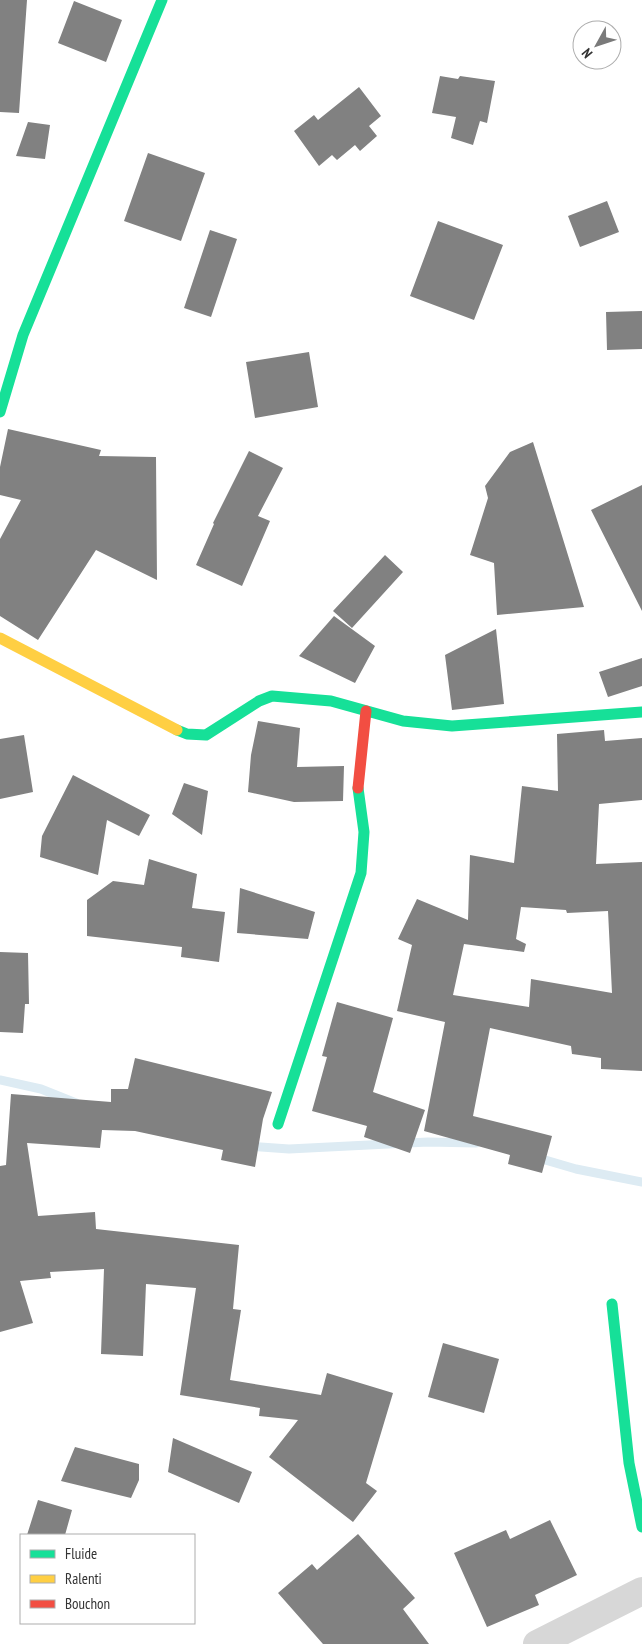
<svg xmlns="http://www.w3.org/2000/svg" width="642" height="1644" font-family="'PT Sans Narrow',sans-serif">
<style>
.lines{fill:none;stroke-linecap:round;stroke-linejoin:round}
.stream{stroke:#ddebf3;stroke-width:9}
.building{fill:#818181;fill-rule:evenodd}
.street{stroke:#d7d7d7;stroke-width:28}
.fast{stroke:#16e098;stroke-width:11}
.slow{stroke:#ffcf43;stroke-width:11}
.jam{stroke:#f24e42;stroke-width:11}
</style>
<rect width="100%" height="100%" fill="#fff"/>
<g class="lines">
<path class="stream" d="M 0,1080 L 41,1089 L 76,1103
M 247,1146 L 289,1149 L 428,1142 L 476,1143
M 535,1157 L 576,1169 L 642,1182"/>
</g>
<path class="building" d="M 0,0 L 27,0 L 19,113 L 0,112 Z
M 74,1 L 122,20 L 106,62 L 58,43 Z
M 440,76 L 458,79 L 460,76 L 495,81 L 487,123 L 480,121 L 473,145 L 451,138 L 456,117 L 432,113 Z
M 359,87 L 381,116 L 369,126 L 377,136 L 360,151 L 355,145 L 337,160 L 332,155 L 319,166 L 294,131 L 314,115 L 318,120 Z
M 28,122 L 50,125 L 45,159 L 16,156 Z
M 148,153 L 205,173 L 181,241 L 124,221 Z
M 607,201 L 619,232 L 580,247 L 568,216 Z
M 438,221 L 503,245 L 474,320 L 410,296 Z
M 210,230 L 237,239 L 211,317 L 184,308 Z
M 642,311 L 642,349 L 607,350 L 606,312 Z
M 309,352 L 318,407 L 255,418 L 246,362 Z
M 8,429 L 101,450 L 99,456 L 156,457 L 157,580 L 96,550 L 38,640 L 0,616 L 0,539 L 21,500 L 0,495 L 0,467 Z
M 533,442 L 584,607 L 497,615 L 494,563 L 470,555 L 488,498 L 485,486 L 510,452 Z
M 249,451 L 283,468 L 258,516 L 270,521 L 242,586 L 196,565 L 214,524 L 213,523 Z
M 642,485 L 642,611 L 591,510 Z
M 385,555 L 403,572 L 352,628 L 333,611 Z
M 334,616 L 375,646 L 355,683 L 299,656 Z
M 496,629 L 504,704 L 452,710 L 445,655 Z
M 642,658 L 642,686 L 608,697 L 599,672 Z
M 258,721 L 300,728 L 297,767 L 344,766 L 343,801 L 294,802 L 248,792 L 251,755 Z
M 604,730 L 605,741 L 642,738 L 642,800 L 599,804 L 596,864 L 642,862 L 642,1071 L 601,1069 L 601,1058 L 572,1054 L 571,1046 L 490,1028 L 473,1116 L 552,1136 L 542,1173 L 508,1164 L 510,1155 L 424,1131 L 445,1022 L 397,1011 L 412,945 L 398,939 L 417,899 L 468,920 L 470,855 L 514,863 L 522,786 L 558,791 L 557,734 ZM 521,907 L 566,910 L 567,913 L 608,911 L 612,993 L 531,979 L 529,1007 L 453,995 L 464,944 L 524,952 L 526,944 L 516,939 Z
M 24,735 L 33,792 L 0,799 L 0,739 Z
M 73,775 L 150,815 L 139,836 L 107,820 L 98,875 L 40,857 L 42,836 Z
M 184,783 L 208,791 L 202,835 L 172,814 Z
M 149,859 L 197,874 L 192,908 L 225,912 L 219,962 L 181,957 L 182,947 L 87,936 L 87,900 L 113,881 L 144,885 Z
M 240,888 L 315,912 L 308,939 L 237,933 Z
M 0,952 L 28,953 L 29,1004 L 25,1004 L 23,1033 L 0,1032 Z
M 337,1002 L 393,1018 L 373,1092 L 425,1110 L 410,1153 L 364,1137 L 367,1126 L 312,1111 L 327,1057 L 322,1056 Z
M 135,1058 L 272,1092 L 263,1119 L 255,1167 L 221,1160 L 223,1150 L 135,1131 L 102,1130 L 100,1148 L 27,1143 L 38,1216 L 95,1212 L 96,1229 L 239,1245 L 233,1309 L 241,1310 L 230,1380 L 321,1395 L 327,1373 L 393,1393 L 366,1483 L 377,1491 L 353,1522 L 269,1457 L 298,1420 L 259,1416 L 260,1408 L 180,1395 L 196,1288 L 146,1284 L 143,1356 L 101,1354 L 104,1269 L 50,1272 L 51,1278 L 20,1281 L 33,1323 L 0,1332 L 0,1166 L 6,1165 L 11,1094 L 111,1102 L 111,1089 L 128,1089 Z
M 443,1343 L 499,1359 L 484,1413 L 428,1397 Z
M 173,1438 L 252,1472 L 239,1503 L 168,1472 Z
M 75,1447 L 139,1464 L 139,1480 L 131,1498 L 61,1481 Z
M 38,1500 L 72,1510 L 65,1535 L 27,1535 Z
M 550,1520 L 577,1575 L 535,1595 L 539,1605 L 487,1627 L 454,1553 L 506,1530 L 510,1539 Z
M 358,1534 L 415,1598 L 403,1609 L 429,1644 L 323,1644 L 278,1593 L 312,1564 L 317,1570 Z"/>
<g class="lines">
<path class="street" d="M 537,1644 L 642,1591"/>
<path class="fast" d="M 0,412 L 23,335 L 162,0
M 177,730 L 187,734 L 206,735 L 259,701 L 272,696 L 331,701 L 403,721 L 452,726 L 642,712
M 278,1124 L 361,873 L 364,832 L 358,788
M 612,1304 L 629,1463 L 642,1527"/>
<path class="slow" d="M 0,638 L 177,730"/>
<path class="jam" d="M 358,788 L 366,711"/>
</g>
<rect x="20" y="1534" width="175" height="90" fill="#ffffff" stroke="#adadad"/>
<rect x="30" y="1550" width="25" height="8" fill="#16e098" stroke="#adadad"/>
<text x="65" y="1559" font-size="15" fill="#333333">Fluide</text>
<rect x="30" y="1575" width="25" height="8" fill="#ffcf43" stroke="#adadad"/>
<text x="65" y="1584" font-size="15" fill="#333333">Ralenti</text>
<rect x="30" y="1600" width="25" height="8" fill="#f24e42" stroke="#adadad"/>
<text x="65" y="1609" font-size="15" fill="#333333">Bouchon</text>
<g transform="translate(597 45) rotate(230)"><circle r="24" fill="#ffffff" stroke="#adadad"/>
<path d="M0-4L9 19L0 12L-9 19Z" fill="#7a7a7a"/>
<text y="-8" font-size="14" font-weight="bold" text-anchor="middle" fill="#333333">N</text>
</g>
</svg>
